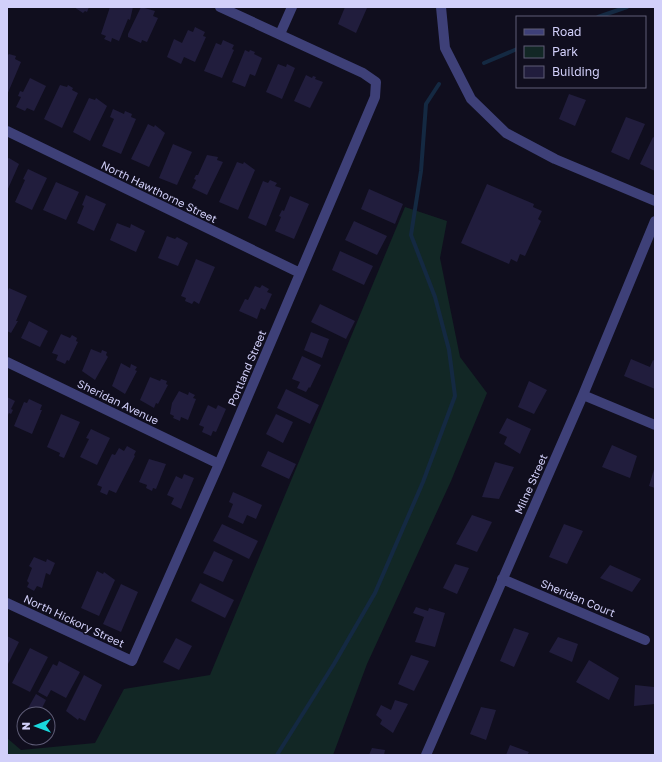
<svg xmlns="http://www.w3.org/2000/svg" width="662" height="762" font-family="'Golos Text',sans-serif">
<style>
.green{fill:#122725}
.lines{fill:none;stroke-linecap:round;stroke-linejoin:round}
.stream{stroke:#142942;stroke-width:4}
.building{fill:#211d3d}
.minor{stroke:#3e4078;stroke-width:10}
.labels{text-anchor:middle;stroke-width:3;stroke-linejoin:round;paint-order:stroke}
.street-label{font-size:11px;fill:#d2d0fa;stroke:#100e1e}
</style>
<rect width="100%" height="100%" fill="#100e1e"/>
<path class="green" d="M 405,207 L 447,221 L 440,258 L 460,357 L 487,393 L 451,481 L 367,664 L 333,755 L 7,755 L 7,738 L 21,750 L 95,743 L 124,689 L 210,675 Z"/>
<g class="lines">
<path class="stream" d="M 598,17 L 627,7
M 484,63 L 517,49
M 277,755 L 334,664 L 375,593 L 423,482 L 455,396 L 449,350 L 435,297 L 411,235 L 421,171 L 426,104 L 439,84"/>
</g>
<path class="building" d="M 74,7 L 89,7 L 87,12 L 85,11 L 83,13 Z
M 110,7 L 133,7 L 130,20 L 128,19 L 119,41 L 112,38 L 111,42 L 104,39 L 106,36 L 101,34 Z
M 141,7 L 155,11 L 153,16 L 158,18 L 147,42 L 142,40 L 141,43 L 128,37 L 128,34 Z
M 345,7 L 367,8 L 356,33 L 338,24 Z
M 195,27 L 205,32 L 203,36 L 206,37 L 195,62 L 184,57 L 181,64 L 167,57 L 174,39 L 182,43 L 188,30 L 193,32 Z
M 223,40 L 234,45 L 232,49 L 234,50 L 222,78 L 204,71 L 216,43 L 221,45 Z
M 245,50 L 249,52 L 250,50 L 255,52 L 254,54 L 262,58 L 255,76 L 250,74 L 245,87 L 232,82 Z
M 9,54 L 16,56 L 15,59 L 21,62 L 7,95 L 7,56 Z
M 278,64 L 286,67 L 287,64 L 295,68 L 282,99 L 266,92 Z
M 306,75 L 312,78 L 313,76 L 316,77 L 315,79 L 323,82 L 310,108 L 294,101 Z
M 30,78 L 46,86 L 34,111 L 27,108 L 25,111 L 16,107 L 21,97 L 18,96 L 20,91 L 23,92 Z
M 60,85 L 67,87 L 68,85 L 73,88 L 72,90 L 78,93 L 62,128 L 44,119 Z
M 569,94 L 586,100 L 575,126 L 559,119 Z
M 89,98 L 95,100 L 96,98 L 107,106 L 90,141 L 73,132 Z
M 113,109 L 124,114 L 125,111 L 132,114 L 131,117 L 136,119 L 121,154 L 102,146 L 114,119 L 110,117 Z
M 626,117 L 645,124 L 629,160 L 611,152 Z
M 148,124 L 154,127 L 155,125 L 165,133 L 149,167 L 131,159 Z
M 653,137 L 655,138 L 655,171 L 640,164 Z
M 173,144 L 192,152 L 177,185 L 159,178 Z
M 207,155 L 218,157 L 217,160 L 223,162 L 207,195 L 192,188 L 196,180 L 194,179 L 196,175 L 198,175 Z
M 9,158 L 19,164 L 7,191 L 7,159 Z
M 237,162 L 243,164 L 244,162 L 255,170 L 238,210 L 219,202 Z
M 28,169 L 47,178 L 32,210 L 15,202 L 25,180 L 23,179 Z
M 270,180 L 277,183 L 275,186 L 281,188 L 266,226 L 248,218 L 263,181 L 268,183 Z
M 56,182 L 79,192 L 66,220 L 43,210 Z
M 487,184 L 534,204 L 533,207 L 542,211 L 538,219 L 541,221 L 525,256 L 520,254 L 517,262 L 511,259 L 509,264 L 461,243 Z
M 369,189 L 403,204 L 395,224 L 361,209 Z
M 86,195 L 106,204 L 94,231 L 77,223 L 84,206 L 82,205 Z
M 290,196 L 309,204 L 294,239 L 275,231 L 281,217 L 279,216 L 282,210 L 284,211 Z
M 354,221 L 387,236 L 377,255 L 345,240 Z
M 117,223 L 130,228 L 131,224 L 145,231 L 136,252 L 110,240 Z
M 167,236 L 175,239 L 177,237 L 188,243 L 178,266 L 158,258 Z
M 340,251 L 373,266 L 364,285 L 332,270 Z
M 196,259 L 215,267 L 199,304 L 194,301 L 192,304 L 185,301 L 186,298 L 181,296 Z
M 262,285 L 269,289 L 267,292 L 272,294 L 265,310 L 261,308 L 257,319 L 239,311 L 245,299 L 248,300 L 255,286 L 260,288 Z
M 9,288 L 27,296 L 16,321 L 18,321 L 11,333 L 7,331 L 7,293 Z
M 320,304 L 355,321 L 346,339 L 311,322 Z
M 29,321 L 48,331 L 40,347 L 21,338 Z
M 311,332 L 329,339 L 322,358 L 304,350 Z
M 61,334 L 70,338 L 72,335 L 77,338 L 76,341 L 78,342 L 69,361 L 67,360 L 65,364 L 56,360 L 58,355 L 52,353 Z
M 91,349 L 101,353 L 102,350 L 107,352 L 106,355 L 108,357 L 95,380 L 82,371 Z
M 302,356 L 321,365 L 310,388 L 309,387 L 306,392 L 297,388 L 300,382 L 292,379 Z
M 631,359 L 650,367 L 653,360 L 655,361 L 655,389 L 624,376 Z
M 121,363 L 130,368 L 131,364 L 137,367 L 135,370 L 137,371 L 125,394 L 112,386 Z
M 150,377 L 160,381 L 161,379 L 167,381 L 166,384 L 168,385 L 158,404 L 156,403 L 154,408 L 140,400 Z
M 529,381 L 547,390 L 534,414 L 518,407 Z
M 286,389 L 319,405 L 310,424 L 277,408 Z
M 179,391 L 188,395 L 189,392 L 195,395 L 193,398 L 196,399 L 188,420 L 181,417 L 180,421 L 173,418 L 174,416 L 170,414 L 172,403 Z
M 7,397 L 15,401 L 11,409 L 13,410 L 11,414 L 9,413 L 7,417 Z
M 29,399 L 42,405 L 40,410 L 42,410 L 32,434 L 14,426 L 24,402 L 27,403 Z
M 208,405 L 216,409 L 218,405 L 226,409 L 216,432 L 213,431 L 211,436 L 202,432 L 204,427 L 199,425 Z
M 61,414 L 80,422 L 64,458 L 59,456 L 60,453 L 47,447 Z
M 276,414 L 293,422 L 283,443 L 266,434 Z
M 507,418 L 531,429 L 520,454 L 504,444 L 507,437 L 499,433 Z
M 91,429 L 110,438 L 97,465 L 80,457 L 89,439 L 86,438 Z
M 612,445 L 637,456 L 630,478 L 602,467 Z
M 127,446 L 136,451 L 134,455 L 135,456 L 116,493 L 109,490 L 107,495 L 100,492 L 102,487 L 97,485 L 112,454 L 115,455 L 119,448 L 124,451 Z
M 268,451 L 296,464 L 289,479 L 261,466 Z
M 149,459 L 166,464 L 156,489 L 153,488 L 152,491 L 146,488 L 147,485 L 139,482 Z
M 495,462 L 514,467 L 499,499 L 482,497 Z
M 655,466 L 655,488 L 649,486 Z
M 184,474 L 194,478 L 181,509 L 171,504 L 174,498 L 167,495 L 176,476 L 182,479 Z
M 233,492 L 262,505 L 256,519 L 247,515 L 243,524 L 228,517 L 233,504 L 229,502 Z
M 472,515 L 492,522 L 477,552 L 456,544 Z
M 222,524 L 258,541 L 249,559 L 213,541 Z
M 564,524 L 583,531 L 567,564 L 549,557 Z
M 214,551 L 233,560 L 223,582 L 203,573 Z
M 34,557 L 46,562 L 47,559 L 55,563 L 50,575 L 46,573 L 42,588 L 37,586 L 34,591 L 27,587 L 29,583 L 27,581 L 32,568 L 29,566 Z
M 455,564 L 469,568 L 457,594 L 443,588 Z
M 610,565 L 641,579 L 632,592 L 600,578 Z
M 97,571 L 103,574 L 104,572 L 115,580 L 99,616 L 81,608 Z
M 200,583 L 234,600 L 225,618 L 191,601 Z
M 121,584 L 138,592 L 121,632 L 103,624 Z
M 416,607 L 428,611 L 429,608 L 445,613 L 435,647 L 415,642 L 424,617 L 413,613 Z
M 514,628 L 529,633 L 514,667 L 500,661 Z
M 7,636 L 19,642 L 7,666 Z
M 558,637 L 578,644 L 572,662 L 549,652 Z
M 176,638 L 192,646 L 179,670 L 163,662 Z
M 30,648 L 48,657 L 30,692 L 12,683 Z
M 411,655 L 429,661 L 414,691 L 398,684 Z
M 589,660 L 619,678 L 609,700 L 576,682 Z
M 59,661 L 80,672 L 66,698 L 51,690 L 47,697 L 38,692 L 53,664 L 57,666 Z
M 84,675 L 102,685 L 85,721 L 79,718 L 78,720 L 66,711 Z
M 635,685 L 654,687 L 655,704 L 634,706 Z
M 36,694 L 46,700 L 39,714 L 27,710 Z
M 395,700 L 408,704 L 393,733 L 380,724 L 382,720 L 376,715 L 381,705 L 391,710 Z
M 481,707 L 496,710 L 486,740 L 470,734 Z
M 510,745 L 529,752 L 527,755 L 506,755 Z
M 372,748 L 385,750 L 384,755 L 369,755 Z"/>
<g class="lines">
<path class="minor" d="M 441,7 L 445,48 L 471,99 L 506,133 L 555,159 L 655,201
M 280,34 L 292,7
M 7,131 L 300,273
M 7,362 L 219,464
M 583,395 L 655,425
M 502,579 L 645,640
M 7,603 L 132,661 L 219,464 L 375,97 L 376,82 L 363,73 L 220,7
M 426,755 L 583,395 L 655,221"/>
</g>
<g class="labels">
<g class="street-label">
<text transform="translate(159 192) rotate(26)" y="4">North Hawthorne Street</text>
<text transform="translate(247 368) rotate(-67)" y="4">Portland Street</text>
<text transform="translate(118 402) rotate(26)" y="4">Sheridan Avenue</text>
<text transform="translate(531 484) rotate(-66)" y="4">Milne Street</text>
<text transform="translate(578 598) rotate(23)" y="4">Sheridan Court</text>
<text transform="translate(74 621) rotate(25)" y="4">North Hickory Street</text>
</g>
</g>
<rect width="662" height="762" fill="none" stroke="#d2d0fa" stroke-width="16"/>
<rect x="516" y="16" width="130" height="72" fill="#100e1e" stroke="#5e5c76"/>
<rect x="524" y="29" width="20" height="6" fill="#3e4078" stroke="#5e5c76"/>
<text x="552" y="36" font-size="12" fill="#d2d0fa">Road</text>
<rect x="524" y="46" width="20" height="12" fill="#122725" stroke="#5e5c76"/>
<text x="552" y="56" font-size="12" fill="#d2d0fa">Park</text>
<rect x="524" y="66" width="20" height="12" fill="#211d3d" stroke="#5e5c76"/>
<text x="552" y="76" font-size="12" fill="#d2d0fa">Building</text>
<g transform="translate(36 726) rotate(269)"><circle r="19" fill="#100e1e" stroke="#5e5c76"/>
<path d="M0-3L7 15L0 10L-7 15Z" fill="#19d8dd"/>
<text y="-6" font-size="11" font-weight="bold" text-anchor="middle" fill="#d2d0fa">N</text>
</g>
</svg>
